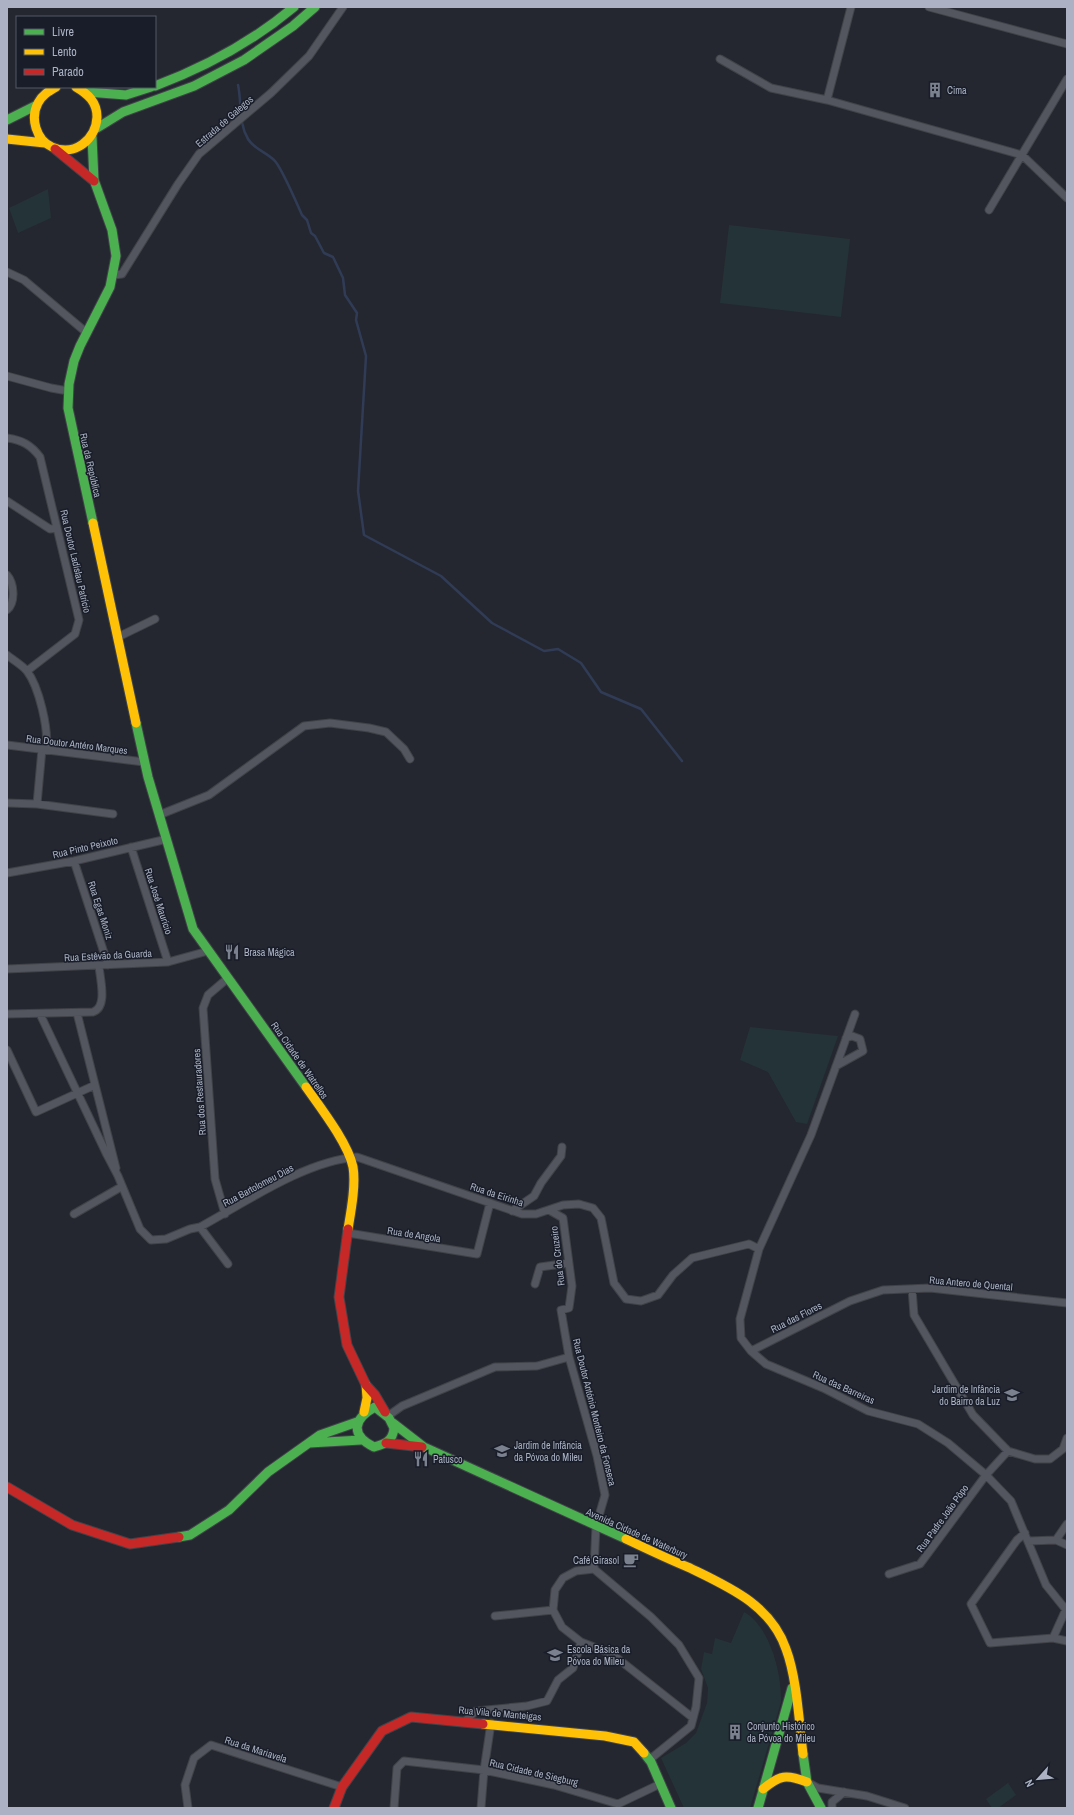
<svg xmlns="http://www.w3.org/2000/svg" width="1074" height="1815" font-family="'Archivo Narrow',sans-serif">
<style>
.green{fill:#243337}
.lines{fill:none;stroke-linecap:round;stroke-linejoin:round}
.stream{stroke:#303c56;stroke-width:2.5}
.street-casing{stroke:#404249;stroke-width:9}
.fast-casing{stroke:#404249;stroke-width:11}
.slow-casing{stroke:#404249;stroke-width:11}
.jam-casing{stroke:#404249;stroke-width:11}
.street{stroke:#53565e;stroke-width:7}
.fast{stroke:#4caf50;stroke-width:9}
.slow{stroke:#ffc107;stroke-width:9}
.jam{stroke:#c62828;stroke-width:9}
.labels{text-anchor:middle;stroke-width:3;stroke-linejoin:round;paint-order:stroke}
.poi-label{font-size:10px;fill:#acb2c3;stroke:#181d29;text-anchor:start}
.street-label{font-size:10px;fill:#acb2c3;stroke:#181d29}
</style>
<rect width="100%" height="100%" fill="#24272f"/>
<path class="green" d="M 48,189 L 51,218 L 18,233 L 9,208 Z
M 729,225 L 850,239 L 841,317 L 720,303 Z
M 750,1027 L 838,1036 L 807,1124 L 796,1122 L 768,1072 L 740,1060 Z
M 744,1612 C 770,1626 782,1674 781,1702 L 750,1808 L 684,1808 L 661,1758 L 686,1743 L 696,1733 L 707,1703 L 708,1688 L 701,1669 L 704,1652 L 712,1654 L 715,1638 L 731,1643 Z
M 1008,1783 L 1016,1795 L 998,1808 L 992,1808 L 986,1799 Z"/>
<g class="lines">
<path class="stream" d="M 238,85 C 242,103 238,122 248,139 C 254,149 266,152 274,160 C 281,166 297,204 302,215 L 307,220 L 311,233 L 315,236 L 324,253 L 333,257 L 343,278 L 345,295 L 357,313 L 356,320 L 366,356 L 358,491 L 364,535 L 441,576 L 492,623 L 544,651 L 558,649 L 581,663 L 601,692 L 641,709 L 682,761"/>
<g class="street-casing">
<path id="street" d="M 851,7 L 827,100 L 1022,155 L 1067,198
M 929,7 L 1067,44
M 720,59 L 771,88 L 827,100
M 989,210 L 1067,79
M 7,272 L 24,280 L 87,333
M 114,275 L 122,274 L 178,184 L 199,154 L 271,93 L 309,56 L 343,7
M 7,376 L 51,388 L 68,391
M 7,438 C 22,440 31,445 40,457 L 79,620 L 75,634 L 27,671
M 7,501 L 50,529 L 57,528
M 7,575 C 14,583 16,602 7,610
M 118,637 L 155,619
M 7,655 C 13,660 22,665 27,671 C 39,687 49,729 46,749
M 7,745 L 144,762
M 7,803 L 37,804 L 113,814
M 37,804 L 42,749
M 159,815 L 209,795 L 304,726 L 330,723 L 369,728 L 386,732 L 404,749 L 410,759
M 131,847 L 168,962
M 74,861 L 108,965
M 7,873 L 74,861 L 167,839
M 7,969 L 168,962 L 208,951
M 77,1013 L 116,1168
M 7,1014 L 93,1012 C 108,1007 100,979 99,966
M 40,1014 L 107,1155 L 118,1176 L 140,1229 L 151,1240 L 166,1239 L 190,1229 L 200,1227 C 246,1202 305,1161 357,1157 L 522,1214 L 536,1214 L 563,1205 L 579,1204 L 593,1208 L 601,1218 L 614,1283 L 626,1299 L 641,1301 L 658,1295 L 673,1275 L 692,1258 L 749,1244 L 759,1249
M 855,1014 L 811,1135 L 759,1249 L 740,1319 L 741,1338 L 751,1351 L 766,1364 L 823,1388 L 868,1411 L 918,1424 L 948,1443 L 986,1475 L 1011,1501 L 1046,1585 L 1067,1611
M 7,1050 L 36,1112 L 95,1085
M 836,1066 L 863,1051 L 860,1039 L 852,1036 L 846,1038
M 549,1210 L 563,1218 L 572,1286 L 569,1308 L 561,1310 L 569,1357 L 597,1456 L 605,1495 L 596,1526 L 594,1569 L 651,1617 L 679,1645 L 699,1678 L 696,1707 L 691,1726 L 649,1760
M 512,1211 L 534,1196 L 541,1183 L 561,1156 L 562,1147
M 74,1214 L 121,1187
M 225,1214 L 215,1179 L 203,1008 L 208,995 L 228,978
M 200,1227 L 228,1264
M 348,1233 L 477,1254 L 490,1203
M 535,1284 L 540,1267 L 569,1263
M 912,1289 L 914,1315 L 973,1415 L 1008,1451 L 1035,1459 L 1050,1459 L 1063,1449 L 1067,1438
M 751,1351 L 850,1301 L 883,1290 L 930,1288 L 1067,1303
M 388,1416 L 402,1406 L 495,1367 L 537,1366 L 569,1357
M 1025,1533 L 1017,1540 L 971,1604 L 990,1643 L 1053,1638 L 1067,1607
M 1056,1540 L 1067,1545
M 1028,1541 L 1056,1540 L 1067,1524
M 594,1569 L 576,1571 L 563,1578 L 555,1590 L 553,1610 L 562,1627 L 581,1642 L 612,1654 L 693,1718
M 889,1574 L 920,1564 L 986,1475 L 1008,1451
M 495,1616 L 553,1610
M 1053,1638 L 1067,1641
M 465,1721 L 476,1711 L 527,1706 L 547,1701 L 558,1680 L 573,1668 L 581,1642
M 807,1782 L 818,1788 L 867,1796 L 905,1808
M 188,1808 L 185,1785 L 194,1758 L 211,1745 L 342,1787
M 394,1808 L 397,1768 L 404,1761 L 484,1770 L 554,1785 L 618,1804 L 660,1784
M 481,1808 L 484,1770 L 491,1723
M 832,1808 L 832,1802 L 844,1792"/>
</g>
<g class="fast-casing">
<path id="fast" d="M 155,86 C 206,67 252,42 294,7
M 87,92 L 126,95 L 151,87
M 7,120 L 35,106
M 97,128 L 123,112 L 194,86 L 244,60 L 293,26 L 315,7
M 92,137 L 94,180 L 112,230 L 116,256 L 110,287 L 80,346 L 74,361 L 69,384 L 68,408 L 93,523
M 136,723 L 148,777 L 193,929 L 306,1087
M 375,1407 L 389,1418 L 394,1428 C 393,1441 385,1444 374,1447 C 350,1435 353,1419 375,1407 Z
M 393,1423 L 424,1447 L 626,1539
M 309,1443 L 361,1440
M 179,1537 L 190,1535 L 229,1510 L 268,1472 L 320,1435 L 357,1422
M 644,1753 L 651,1762 L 671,1808
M 803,1754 L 807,1782 L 821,1808
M 758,1808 L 792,1688"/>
</g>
<g class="slow-casing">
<path id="slow" d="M 56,87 C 49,91 42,95 38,103 C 30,118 36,140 52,147 C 74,157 96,140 97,117 C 97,102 88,94 76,87
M 7,139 L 45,143
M 93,523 L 136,723
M 306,1087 C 320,1107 348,1143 353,1167 C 356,1185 351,1211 348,1229
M 364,1412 L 367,1398 L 366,1385
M 626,1539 C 647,1549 668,1559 690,1568 C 729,1587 771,1605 786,1649 C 797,1678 799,1722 803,1754
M 483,1724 L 605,1736 L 634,1742 L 644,1753
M 763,1789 C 780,1775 786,1774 807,1782"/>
</g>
<g class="jam-casing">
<path id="jam" d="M 55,149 L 94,181
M 348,1229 L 339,1297 L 347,1345 L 366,1385 L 375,1395 L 385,1412
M 386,1443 L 422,1447
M 7,1487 L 72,1525 L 130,1544 L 179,1537
M 334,1808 L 342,1787 L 382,1731 L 411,1717 L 483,1724"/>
</g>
<use href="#street" class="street"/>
<use href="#fast" class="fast"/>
<use href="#slow" class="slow"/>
<use href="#jam" class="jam"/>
</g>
<defs>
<g id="building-bare" transform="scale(1.2)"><path d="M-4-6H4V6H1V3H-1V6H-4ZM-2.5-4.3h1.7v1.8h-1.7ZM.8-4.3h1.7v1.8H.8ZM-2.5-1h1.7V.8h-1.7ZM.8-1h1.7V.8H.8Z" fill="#7c818f" stroke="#181d29" stroke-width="2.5" paint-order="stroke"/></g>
<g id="restaurant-bare" transform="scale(1.2)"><path d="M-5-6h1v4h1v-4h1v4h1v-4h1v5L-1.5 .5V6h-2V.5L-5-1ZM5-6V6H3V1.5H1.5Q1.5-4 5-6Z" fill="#7c818f" stroke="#181d29" stroke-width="2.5" paint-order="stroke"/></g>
<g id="school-bare" transform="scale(1.2)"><path d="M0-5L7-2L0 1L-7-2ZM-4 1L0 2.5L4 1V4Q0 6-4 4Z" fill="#7c818f" stroke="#181d29" stroke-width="2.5" paint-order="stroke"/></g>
<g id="cafe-bare" transform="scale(1.2)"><path d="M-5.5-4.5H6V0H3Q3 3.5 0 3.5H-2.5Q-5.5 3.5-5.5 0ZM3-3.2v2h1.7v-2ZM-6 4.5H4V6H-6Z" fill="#7c818f" stroke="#181d29" stroke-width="2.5" paint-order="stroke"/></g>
</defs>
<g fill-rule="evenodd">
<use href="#building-bare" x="935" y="90"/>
<use href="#restaurant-bare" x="232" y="952"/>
<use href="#school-bare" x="1012" y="1395"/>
<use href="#school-bare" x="502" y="1451"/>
<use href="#restaurant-bare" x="421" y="1459"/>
<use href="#cafe-bare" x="631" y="1560"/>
<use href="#school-bare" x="555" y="1655"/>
<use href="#building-bare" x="735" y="1732"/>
</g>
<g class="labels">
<g class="poi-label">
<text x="947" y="94">Cima</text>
<text x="244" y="956">Brasa Mágica</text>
<text x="1000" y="1393" text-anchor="end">Jardim de Infância<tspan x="1000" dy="12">do Bairro da Luz</tspan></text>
<text x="514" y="1449">Jardim de Infância<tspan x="514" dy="12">da Póvoa do Mileu</tspan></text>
<text x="433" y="1463">Patusco</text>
<text x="619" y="1564" text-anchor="end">Café Girasol</text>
<text x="567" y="1653">Escola Básica da<tspan x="567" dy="12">Póvoa do Mileu</tspan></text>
<text x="747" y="1730">Conjunto Histórico<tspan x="747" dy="12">da Póvoa do Mileu</tspan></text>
</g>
<g class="street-label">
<text transform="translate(224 121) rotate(-41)" y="4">Estrada de Galegos</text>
<text transform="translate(91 465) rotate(77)" y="4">Rua da República</text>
<text transform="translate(76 561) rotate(77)" y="4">Rua Doutor Ladislau Patrício</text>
<text transform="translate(77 744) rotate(7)" y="4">Rua Doutor Antéro Marques</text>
<text transform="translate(85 847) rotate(-13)" y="4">Rua Pinto Peixoto</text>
<text transform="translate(159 901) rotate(72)" y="4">Rua José Maurício</text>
<text transform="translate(101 910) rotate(72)" y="4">Rua Egas Moniz</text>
<text transform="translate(108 955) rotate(-3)" y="4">Rua Estêvão da Guarda</text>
<text transform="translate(300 1060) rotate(55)" y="4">Rua Cidade de Watrellos</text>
<text transform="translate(199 1092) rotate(-94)" y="4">Rua dos Restauradores</text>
<text transform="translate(258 1185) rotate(-28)" y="4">Rua Bartolomeu Dias</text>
<text transform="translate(497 1194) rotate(18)" y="4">Rua da Eirinha</text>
<text transform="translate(414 1234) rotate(9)" y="4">Rua de Angola</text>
<text transform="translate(557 1256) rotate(-97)" y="4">Rua do Cruzeiro</text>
<text transform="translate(971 1283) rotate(5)" y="4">Rua Antero de Quental</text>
<text transform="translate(796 1317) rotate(-27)" y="4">Rua das Flores</text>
<text transform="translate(844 1387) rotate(24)" y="4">Rua das Barreiras</text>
<text transform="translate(595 1412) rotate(76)" y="4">Rua Doutor António Monteiro da Fonseca</text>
<text transform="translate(942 1518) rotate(-54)" y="4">Rua Padre João Pôpo</text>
<text transform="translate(637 1533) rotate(24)" y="4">Avenida Cidade de Waterbury</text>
<text transform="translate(500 1713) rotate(5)" y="4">Rua Vila de Manteigas</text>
<text transform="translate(256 1749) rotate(18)" y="4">Rua da Mariavela</text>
<text transform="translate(534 1772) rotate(13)" y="4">Rua Cidade de Siegburg</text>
</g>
</g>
<rect width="1074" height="1815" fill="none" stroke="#acb2c3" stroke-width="16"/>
<rect x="16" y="16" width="140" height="72" fill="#181d29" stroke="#535967"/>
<rect x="24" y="29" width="20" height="6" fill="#4caf50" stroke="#535967"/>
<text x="52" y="36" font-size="12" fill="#acb2c3">Livre</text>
<rect x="24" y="49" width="20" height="6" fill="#ffc107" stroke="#535967"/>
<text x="52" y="56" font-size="12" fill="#acb2c3">Lento</text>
<rect x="24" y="69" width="20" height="6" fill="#c62828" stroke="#535967"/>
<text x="52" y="76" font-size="12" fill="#acb2c3">Parado</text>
<g transform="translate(1038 1779) rotate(243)" stroke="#181d29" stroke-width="3" paint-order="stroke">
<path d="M0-3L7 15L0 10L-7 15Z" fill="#acb2c3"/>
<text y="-6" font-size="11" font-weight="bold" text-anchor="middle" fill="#acb2c3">N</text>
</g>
</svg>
